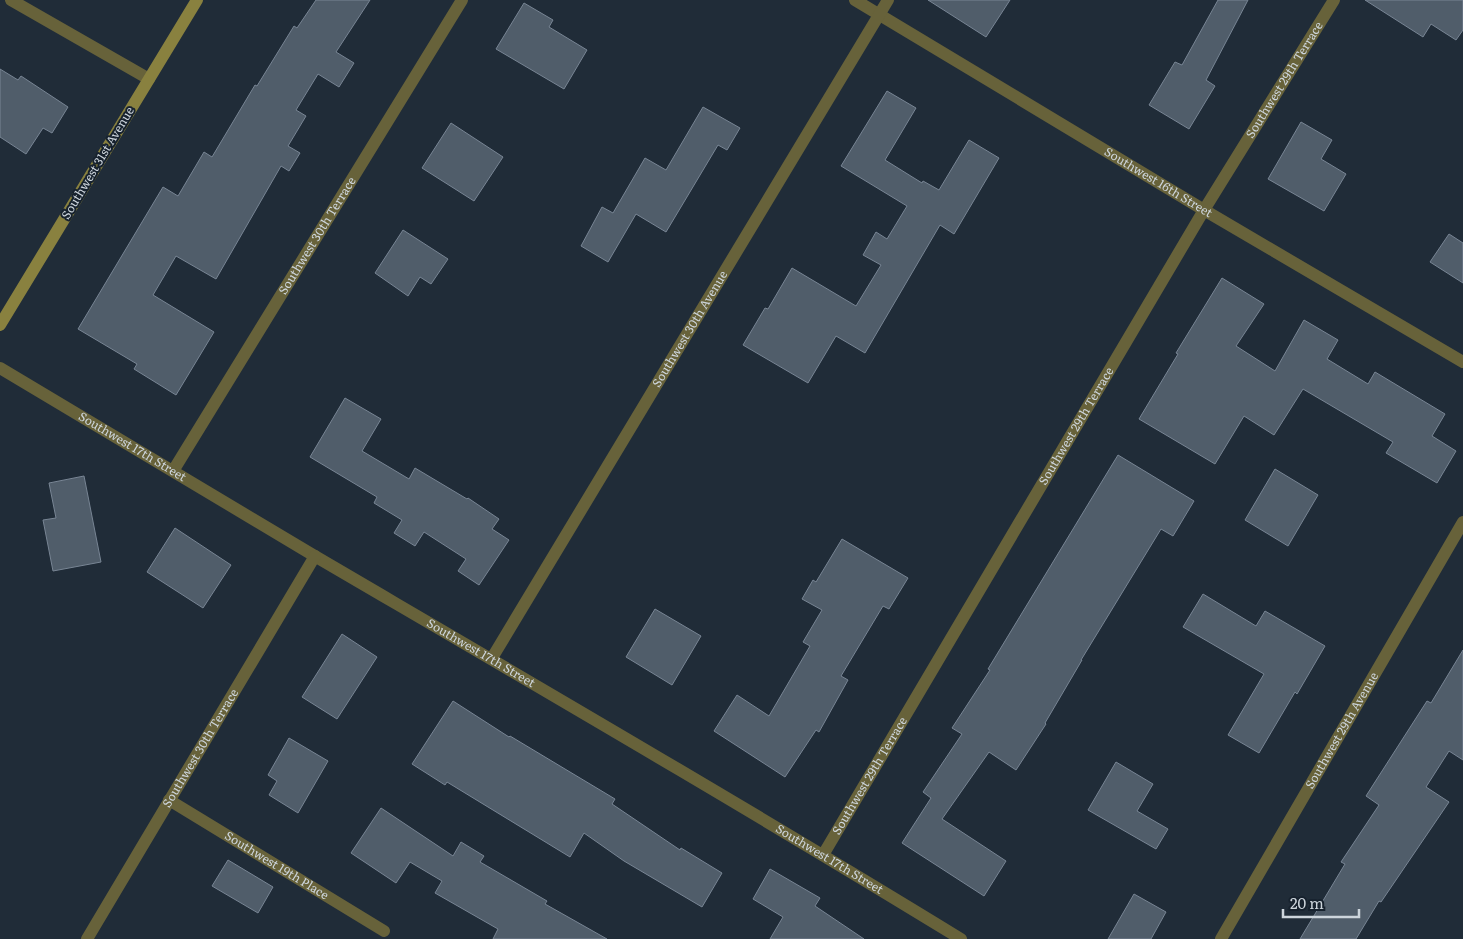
<svg xmlns="http://www.w3.org/2000/svg" width="1463" height="939" font-family="Literata,serif">
<style>
.building{fill:#505d6a;stroke:#788594}
.lines{fill:none;stroke-linecap:round;stroke-linejoin:round}
.street{stroke:#67623a;stroke-width:12}
.secondary{stroke:#89813f;stroke-width:12}
.labels{text-anchor:middle;stroke-width:4;stroke-linejoin:round;paint-order:stroke}
.street-label{font-size:12px;fill:#cdd5dc;stroke:#17222e}
</style>
<rect width="100%" height="100%" fill="#202c38"/>
<path class="building" d="M 316,0 L 370,0 L 336,52 L 354,63 L 339,87 L 318,74 L 296,110 L 306,116 L 288,146 L 300,153 L 289,171 L 281,166 L 216,279 L 176,256 L 153,295 L 214,332 L 176,395 L 134,369 L 137,364 L 78,329 L 163,187 L 178,196 L 204,152 L 212,157 L 255,85 L 257,86 L 294,26 L 297,28 Z
M 928,0 L 1010,0 L 986,37 Z
M 1218,0 L 1248,0 L 1206,80 L 1215,86 L 1189,129 L 1149,105 L 1175,62 L 1182,65 Z
M 1365,0 L 1463,0 L 1463,30 L 1456,40 L 1431,24 L 1423,37 Z
M 524,3 L 553,20 L 549,27 L 587,50 L 564,89 L 496,49 Z
M 0,69 L 18,80 L 21,76 L 68,107 L 52,133 L 43,128 L 26,154 L 0,137 Z
M 887,91 L 916,108 L 885,160 L 922,183 L 923,181 L 939,190 L 969,140 L 999,158 L 954,234 L 940,225 L 865,353 L 836,336 L 808,383 L 743,345 L 765,308 L 768,309 L 792,268 L 856,306 L 881,265 L 863,255 L 876,232 L 887,239 L 907,206 L 841,166 Z
M 703,107 L 740,128 L 727,150 L 718,145 L 666,232 L 636,214 L 608,262 L 581,246 L 602,207 L 613,213 L 645,158 L 666,170 Z
M 1301,122 L 1332,140 L 1321,159 L 1346,174 L 1324,211 L 1268,179 Z
M 451,123 L 503,157 L 474,201 L 422,168 Z
M 403,230 L 448,259 L 431,284 L 420,277 L 408,296 L 375,273 Z
M 1449,234 L 1463,243 L 1463,283 L 1430,262 Z
M 1222,278 L 1264,304 L 1236,346 L 1275,371 L 1304,320 L 1338,340 L 1327,359 L 1368,384 L 1375,372 L 1445,414 L 1432,436 L 1456,451 L 1437,483 L 1386,453 L 1393,442 L 1303,389 L 1274,435 L 1244,416 L 1215,464 L 1139,419 L 1178,354 L 1176,353 Z
M 345,398 L 381,419 L 362,451 L 409,479 L 415,468 L 467,499 L 468,498 L 499,519 L 492,529 L 509,540 L 479,585 L 458,571 L 466,559 L 424,532 L 415,546 L 394,533 L 402,520 L 374,503 L 377,497 L 310,457 Z
M 1118,455 L 1194,501 L 1173,536 L 1161,529 L 1081,660 L 1082,660 L 1045,723 L 1046,724 L 1016,770 L 989,752 L 942,819 L 1006,861 L 984,896 L 902,843 L 931,798 L 923,792 L 962,734 L 952,728 L 990,670 L 988,669 Z
M 1275,469 L 1318,495 L 1288,546 L 1245,520 Z
M 84,476 L 101,562 L 53,571 L 43,520 L 56,518 L 49,483 Z
M 175,528 L 231,565 L 203,608 L 147,572 Z
M 842,539 L 908,578 L 889,609 L 883,606 L 841,676 L 848,680 L 819,732 L 816,730 L 785,777 L 714,731 L 737,695 L 769,716 L 810,646 L 803,642 L 822,610 L 802,599 L 813,580 L 816,582 Z
M 1203,594 L 1256,626 L 1265,611 L 1325,646 L 1297,694 L 1295,692 L 1259,753 L 1228,735 L 1264,674 L 1183,627 Z
M 655,609 L 701,636 L 672,685 L 626,657 Z
M 342,634 L 377,657 L 337,719 L 302,697 Z
M 1463,650 L 1463,760 L 1449,751 L 1426,787 L 1449,802 L 1381,902 L 1379,901 L 1356,939 L 1300,939 L 1345,864 L 1341,862 L 1379,805 L 1366,796 L 1427,701 L 1431,703 Z
M 453,701 L 509,737 L 510,736 L 615,799 L 612,804 L 680,850 L 681,848 L 722,873 L 702,907 L 624,861 L 584,833 L 570,857 L 447,782 L 445,785 L 412,764 Z
M 289,738 L 328,761 L 298,813 L 269,795 L 277,781 L 268,775 Z
M 1116,762 L 1153,784 L 1137,811 L 1168,829 L 1156,849 L 1088,810 Z
M 381,808 L 453,856 L 461,842 L 484,856 L 480,862 L 547,901 L 545,904 L 607,939 L 493,939 L 498,929 L 435,893 L 442,881 L 410,862 L 396,883 L 351,853 Z
M 228,860 L 273,887 L 258,913 L 212,886 Z
M 770,869 L 820,898 L 815,906 L 864,939 L 770,939 L 783,917 L 753,899 Z
M 1134,894 L 1166,912 L 1151,939 L 1108,939 Z"/>
<g class="lines">
<g class="street">
<path d="M 11,0 L 149,79"/>
<path id="s1" d="M 855,0 L 1204,210 L 1463,362"/>
<path id="s2" d="M 0,368 C 105,430 209,493 313,555 C 530,682 747,808 961,939"/>
<path id="s3" d="M 173,471 L 462,0"/>
<path id="s4" d="M 492,658 L 888,0"/>
<path id="s5" d="M 169,800 L 384,931"/>
<path id="s6" d="M 823,855 L 1204,210 L 1334,0"/>
<path id="s7" d="M 87,939 L 315,556"/>
<path id="s8" d="M 1221,939 L 1463,522"/>
</g>
<path class="secondary" d="M 0,325 L 197,0"/>
</g>
<g class="labels">
<g class="street-label">
<text dy="4" stroke="none"><textPath href="#s6" startOffset="902">Southwest 29th Terrace</textPath></text>
<text transform="translate(98 163) rotate(-59)" y="4">Southwest 31st Avenue</text>
<text dy="4" stroke="none"><textPath href="#s1" startOffset="354">Southwest 16th Street</textPath></text>
<text dy="4" stroke="none"><textPath href="#s3" startOffset="276">Southwest 30th Terrace</textPath></text>
<text dy="4" stroke="none"><textPath href="#s4" startOffset="384">Southwest 30th Avenue</textPath></text>
<text dy="4" stroke="none"><textPath href="#s6" startOffset="498">Southwest 29th Terrace</textPath></text>
<text dy="4" stroke="none"><textPath href="#s2" startOffset="154">Southwest 17th Street</textPath></text>
<text dy="4" stroke="none"><textPath href="#s2" startOffset="559">Southwest 17th Street</textPath></text>
<text dy="4" stroke="none"><textPath href="#s8" startOffset="241">Southwest 29th Avenue</textPath></text>
<text dy="4" stroke="none"><textPath href="#s7" startOffset="222">Southwest 30th Terrace</textPath></text>
<text dy="4" stroke="none"><textPath href="#s6" startOffset="92">Southwest 29th Terrace</textPath></text>
<text dy="4" stroke="none"><textPath href="#s2" startOffset="964">Southwest 17th Street</textPath></text>
<text dy="4" stroke="none"><textPath href="#s5" startOffset="126">Southwest 19th Place</textPath></text>
</g>
</g>
<path d="M1283 909v8h76v-8" fill="none" stroke="#cdd5dc" stroke-width="2.5"/>
<text x="1290" y="909" font-size="15" fill="#cdd5dc" stroke="#17222e" stroke-width="4" paint-order="stroke">20 m</text>
</svg>
